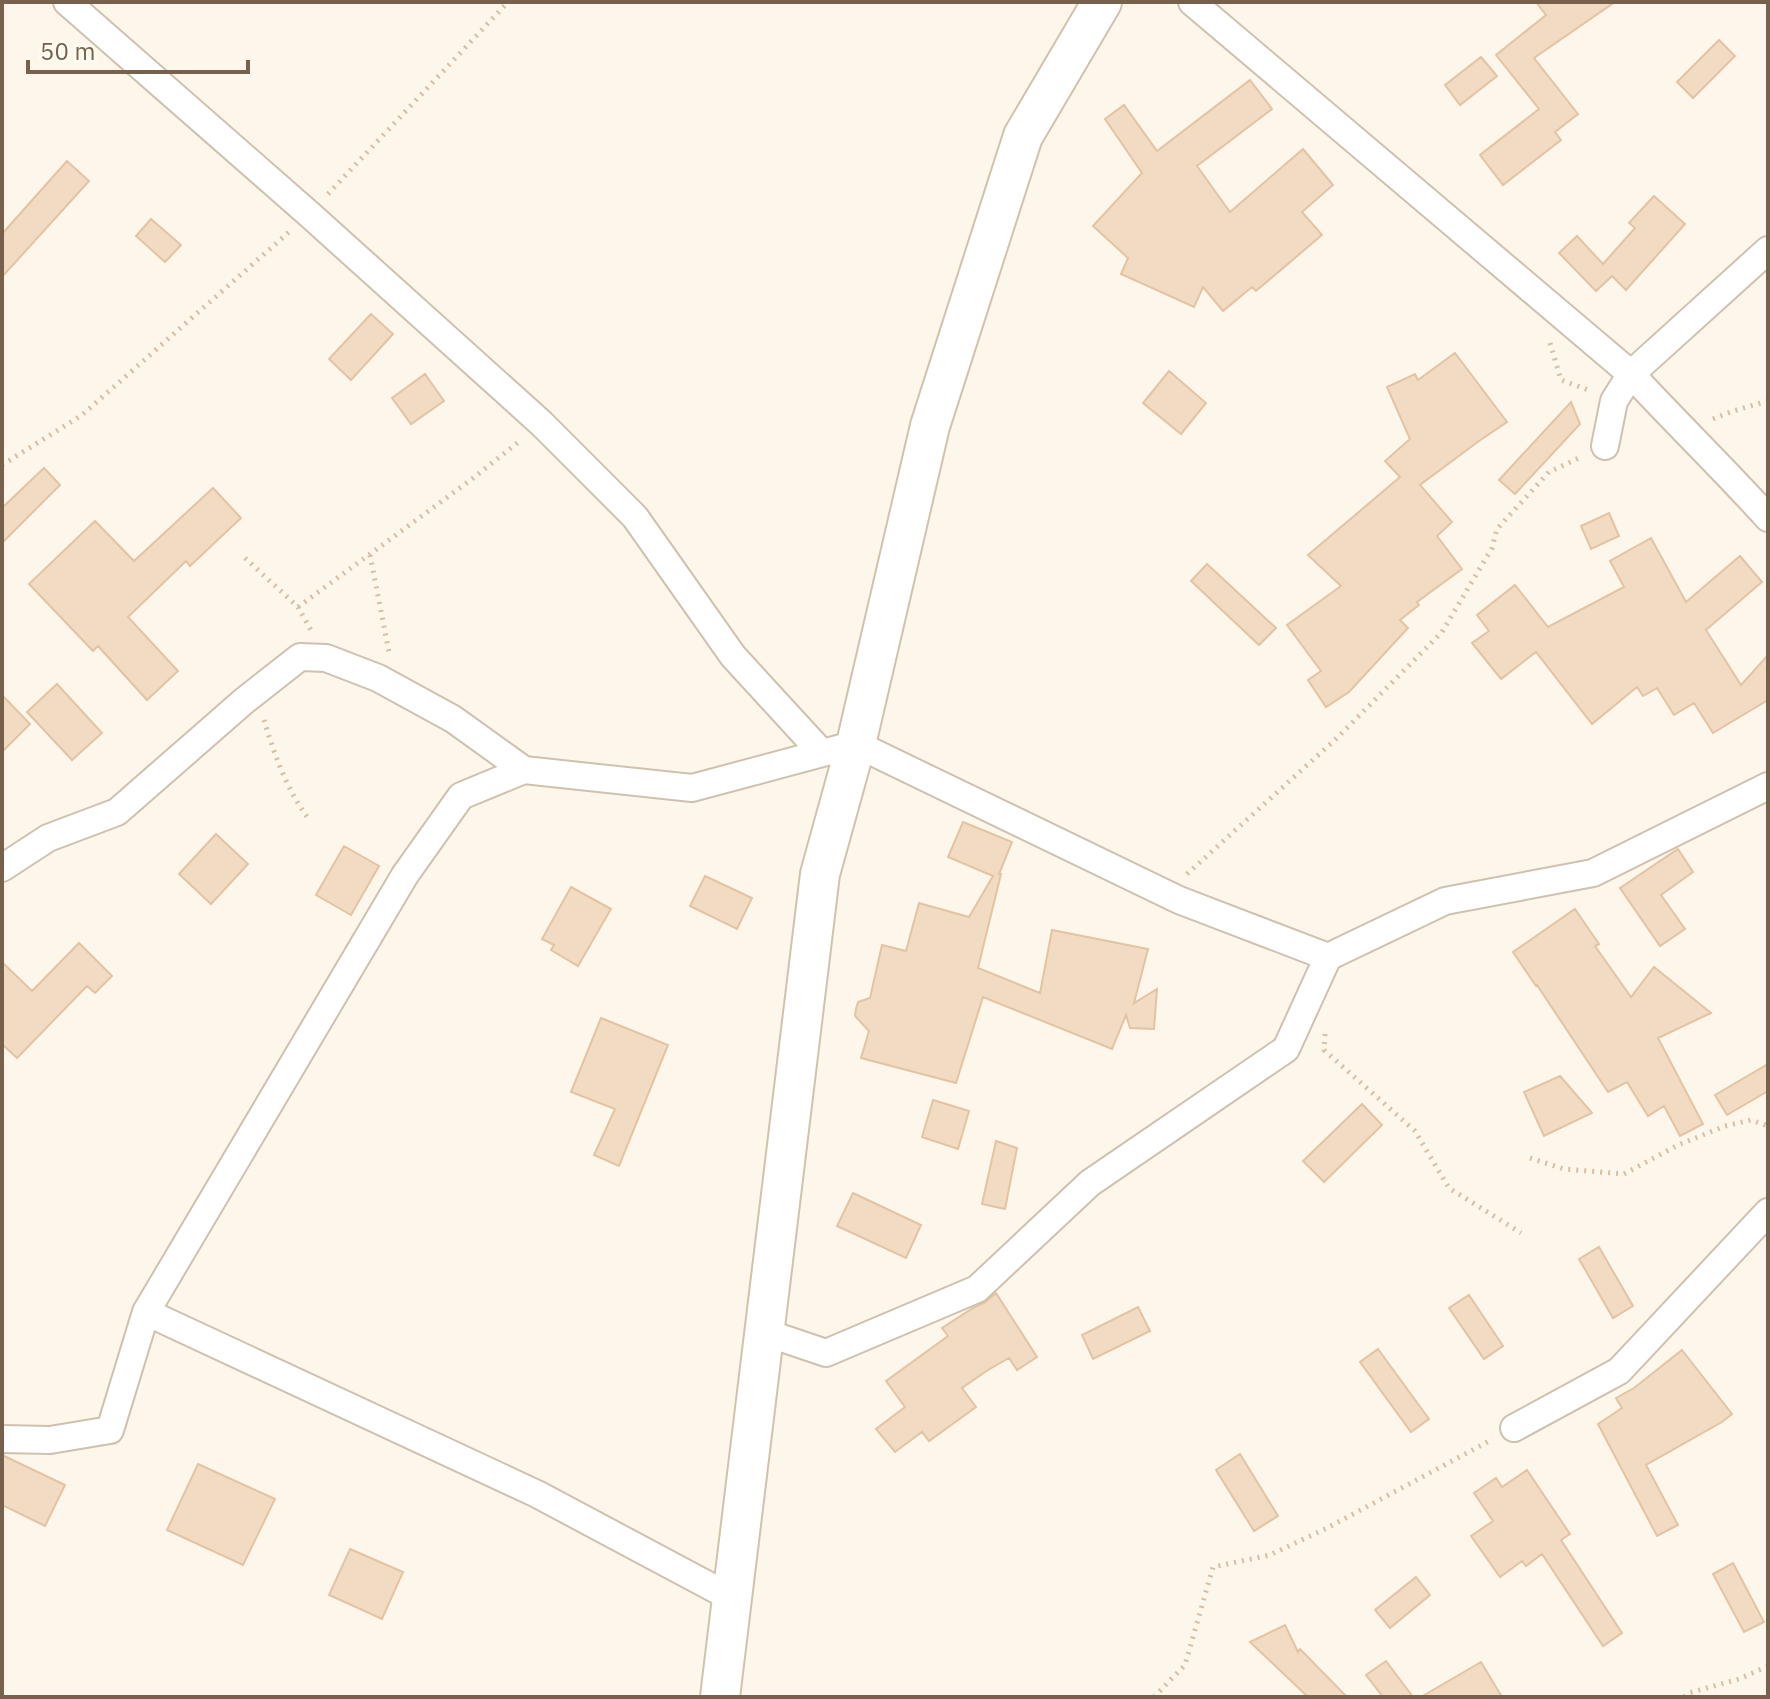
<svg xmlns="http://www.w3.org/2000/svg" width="1770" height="1699" font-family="'IBM Plex Sans',sans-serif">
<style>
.building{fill:#f1dbc2;stroke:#e4c3a3;stroke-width:2}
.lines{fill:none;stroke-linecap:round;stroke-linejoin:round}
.minor-casing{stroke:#cfc1af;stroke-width:30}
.secondary-casing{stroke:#d1c2ad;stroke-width:42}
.path{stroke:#d7bea5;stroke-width:5;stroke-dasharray:2 6;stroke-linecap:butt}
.minor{stroke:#fff;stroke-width:26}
.secondary{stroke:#fff;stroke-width:38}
</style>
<rect width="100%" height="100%" fill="#fcf7ea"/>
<path class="building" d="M 1536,2 L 1615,2 L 1534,58 L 1578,114 L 1555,132 L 1561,140 L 1503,185 L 1480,155 L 1539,109 L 1496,55 L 1546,15 Z
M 1719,40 L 1735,56 L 1693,98 L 1677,82 Z
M 1481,57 L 1497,76 L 1460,105 L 1445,85 Z
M 1250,80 L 1272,109 L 1197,166 L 1230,212 L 1303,149 L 1333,185 L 1302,212 L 1322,235 L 1256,291 L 1252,287 L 1223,311 L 1203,287 L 1194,307 L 1121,274 L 1128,258 L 1093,226 L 1142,173 L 1105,119 L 1124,105 L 1157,151 Z
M 67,161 L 89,181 L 2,277 L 2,234 Z
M 1654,196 L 1685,224 L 1626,290 L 1612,276 L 1596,291 L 1559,253 L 1577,236 L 1603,264 L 1635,228 L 1629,223 Z
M 151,219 L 181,245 L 165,262 L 136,236 Z
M 371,314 L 393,334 L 351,380 L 329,359 Z
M 1455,353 L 1507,422 L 1479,441 L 1420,485 L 1452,522 L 1437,536 L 1462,569 L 1417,602 L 1419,605 L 1400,620 L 1408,628 L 1349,692 L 1326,707 L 1308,680 L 1321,671 L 1287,625 L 1341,586 L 1308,555 L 1400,477 L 1385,461 L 1410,439 L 1387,387 L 1415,374 L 1418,380 Z
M 1169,371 L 1206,403 L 1181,434 L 1143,403 Z
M 425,374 L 444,401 L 411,424 L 392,398 Z
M 1571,402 L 1580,424 L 1515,494 L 1499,480 Z
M 44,468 L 60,485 L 2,543 L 2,508 Z
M 213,488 L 241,518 L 190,566 L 186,561 L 128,617 L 178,671 L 147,700 L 98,646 L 93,651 L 29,584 L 95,521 L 134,561 Z
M 1609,513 L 1619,536 L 1591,549 L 1581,526 Z
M 1651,538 L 1686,602 L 1740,556 L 1762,582 L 1706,630 L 1741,685 L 1768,655 L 1768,700 L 1713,733 L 1694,703 L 1674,715 L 1657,688 L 1643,696 L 1637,687 L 1592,724 L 1536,652 L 1501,679 L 1472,643 L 1489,631 L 1477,615 L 1515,585 L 1548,627 L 1624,587 L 1610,561 Z
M 1207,564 L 1276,628 L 1259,645 L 1191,581 Z
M 57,684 L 102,733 L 72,760 L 27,712 Z
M 2,695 L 30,724 L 2,752 Z
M 963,822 L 1012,842 L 999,874 L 1001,874 L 978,968 L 1040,993 L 1052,930 L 1148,949 L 1134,1003 L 1157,989 L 1154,1029 L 1130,1028 L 1126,1015 L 1112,1049 L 983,997 L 956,1083 L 861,1058 L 869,1031 L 855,1016 L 856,1009 L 858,1002 L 870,998 L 882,945 L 906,951 L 919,903 L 969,917 L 993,876 L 948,857 Z
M 216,834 L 248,864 L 211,904 L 179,874 Z
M 344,846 L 379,866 L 351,915 L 316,895 Z
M 1678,849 L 1693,872 L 1661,895 L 1685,929 L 1660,946 L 1620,888 Z
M 705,876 L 752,898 L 737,929 L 690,906 Z
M 571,887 L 611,909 L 578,966 L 551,950 L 554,945 L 542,939 Z
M 1575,909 L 1599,944 L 1595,946 L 1631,997 L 1654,967 L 1711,1013 L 1658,1038 L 1703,1124 L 1680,1136 L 1664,1106 L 1648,1116 L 1627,1082 L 1608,1092 L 1537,985 L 1536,986 L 1513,952 Z
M 79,943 L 112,976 L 95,993 L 87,986 L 17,1058 L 2,1044 L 2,962 L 32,991 Z
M 601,1018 L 668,1045 L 619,1166 L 594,1155 L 615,1109 L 571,1092 Z
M 1768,1064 L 1768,1091 L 1727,1115 L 1715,1095 Z
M 1560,1076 L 1592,1113 L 1544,1136 L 1524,1092 Z
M 933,1100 L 969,1111 L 958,1149 L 922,1137 Z
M 1362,1104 L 1382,1125 L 1324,1182 L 1303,1161 Z
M 996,1141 L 1017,1148 L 1005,1209 L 982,1204 Z
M 853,1193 L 921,1225 L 906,1258 L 837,1226 Z
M 1599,1247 L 1633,1306 L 1613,1318 L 1579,1259 Z
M 996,1293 L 1037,1357 L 1017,1370 L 1009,1358 L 988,1370 L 962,1388 L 976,1407 L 929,1441 L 922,1432 L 895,1452 L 876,1429 L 905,1407 L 886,1381 L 948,1336 L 942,1328 L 973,1308 L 984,1303 Z
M 1469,1295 L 1503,1346 L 1484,1359 L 1449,1308 Z
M 1138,1307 L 1150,1331 L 1093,1359 L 1082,1335 Z
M 1378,1349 L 1429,1419 L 1411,1432 L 1360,1362 Z
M 1682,1350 L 1732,1414 L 1722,1422 L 1646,1465 L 1678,1525 L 1657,1536 L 1598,1424 L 1622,1408 L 1616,1398 L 1634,1388 Z
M 1240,1454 L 1278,1516 L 1254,1531 L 1216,1470 Z
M 2,1455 L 65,1485 L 45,1526 L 2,1505 Z
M 198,1464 L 275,1499 L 243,1565 L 167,1530 Z
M 1527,1470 L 1570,1534 L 1561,1540 L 1622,1633 L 1603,1646 L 1542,1554 L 1526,1566 L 1522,1561 L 1500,1577 L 1471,1536 L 1493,1521 L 1474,1493 L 1496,1478 L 1502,1487 Z
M 350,1549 L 403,1572 L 382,1619 L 329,1595 Z
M 1733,1563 L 1764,1622 L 1744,1632 L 1713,1574 Z
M 1416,1577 L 1430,1595 L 1390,1628 L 1375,1610 Z
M 1285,1625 L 1298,1652 L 1300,1649 L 1347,1697 L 1308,1697 L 1250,1642 Z
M 1386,1661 L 1413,1697 L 1383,1697 L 1366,1675 Z
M 1481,1662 L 1502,1697 L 1421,1697 Z"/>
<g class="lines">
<g class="minor-casing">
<path id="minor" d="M 67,2 L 309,214 L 541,423 L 635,517 L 733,656 L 822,753
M 1192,2 L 1631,374 L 1768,250
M 1605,446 L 1614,401 L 1631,374 C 1676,423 1724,469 1768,518
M 2,868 L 48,838 L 117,812 L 244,701 L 300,657 L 326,658 L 378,678 L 453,719 L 524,770
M 146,1312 L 537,1494 L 732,1598
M 764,1332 L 826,1353 L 977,1289 L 1090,1183 L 1286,1049 L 1328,957
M 1514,1428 L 1619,1371 L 1768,1212
M 2,1439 L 50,1440 L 110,1430 L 146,1312 L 405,875 L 461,796 L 524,770 L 692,788 L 856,744 L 1179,900 L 1328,957 L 1445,901 L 1593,873 L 1768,786"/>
</g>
<g class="secondary-casing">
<path id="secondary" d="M 720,1697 L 820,874 L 856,744 L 930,426 L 1023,136 L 1102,2"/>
</g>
<path class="path" d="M 328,194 L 508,2
M 1550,343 L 1561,380 L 1591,391
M 1713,419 L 1733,411 L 1768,401
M 2,465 L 82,415 L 289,232
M 370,555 L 389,652
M 245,558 L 298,607 L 312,632
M 298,607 L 472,479 L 521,440
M 264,720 C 274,754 287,790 308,818
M 1187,874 L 1337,738 L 1442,632 L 1492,548 L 1497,529 L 1549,472 L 1581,457
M 1325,1034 L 1324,1050 L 1415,1131 L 1449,1188 L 1521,1233
M 1530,1158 L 1564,1169 L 1624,1174 L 1678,1145 L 1725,1126 L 1751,1120 L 1768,1126
M 1154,1697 L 1185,1665 L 1213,1567 L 1270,1555 L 1327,1528 L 1493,1439
M 1684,1697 L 1689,1693 L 1739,1679 L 1768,1666"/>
<use href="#minor" class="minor"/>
<use href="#secondary" class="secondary"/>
</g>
<rect width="1770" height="1699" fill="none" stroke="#77614d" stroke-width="8"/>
<path d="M28 60v12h220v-12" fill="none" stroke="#77614d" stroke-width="4"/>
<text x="40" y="60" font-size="24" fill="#77614d" stroke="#fffbf1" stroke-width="6" paint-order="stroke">50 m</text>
</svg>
